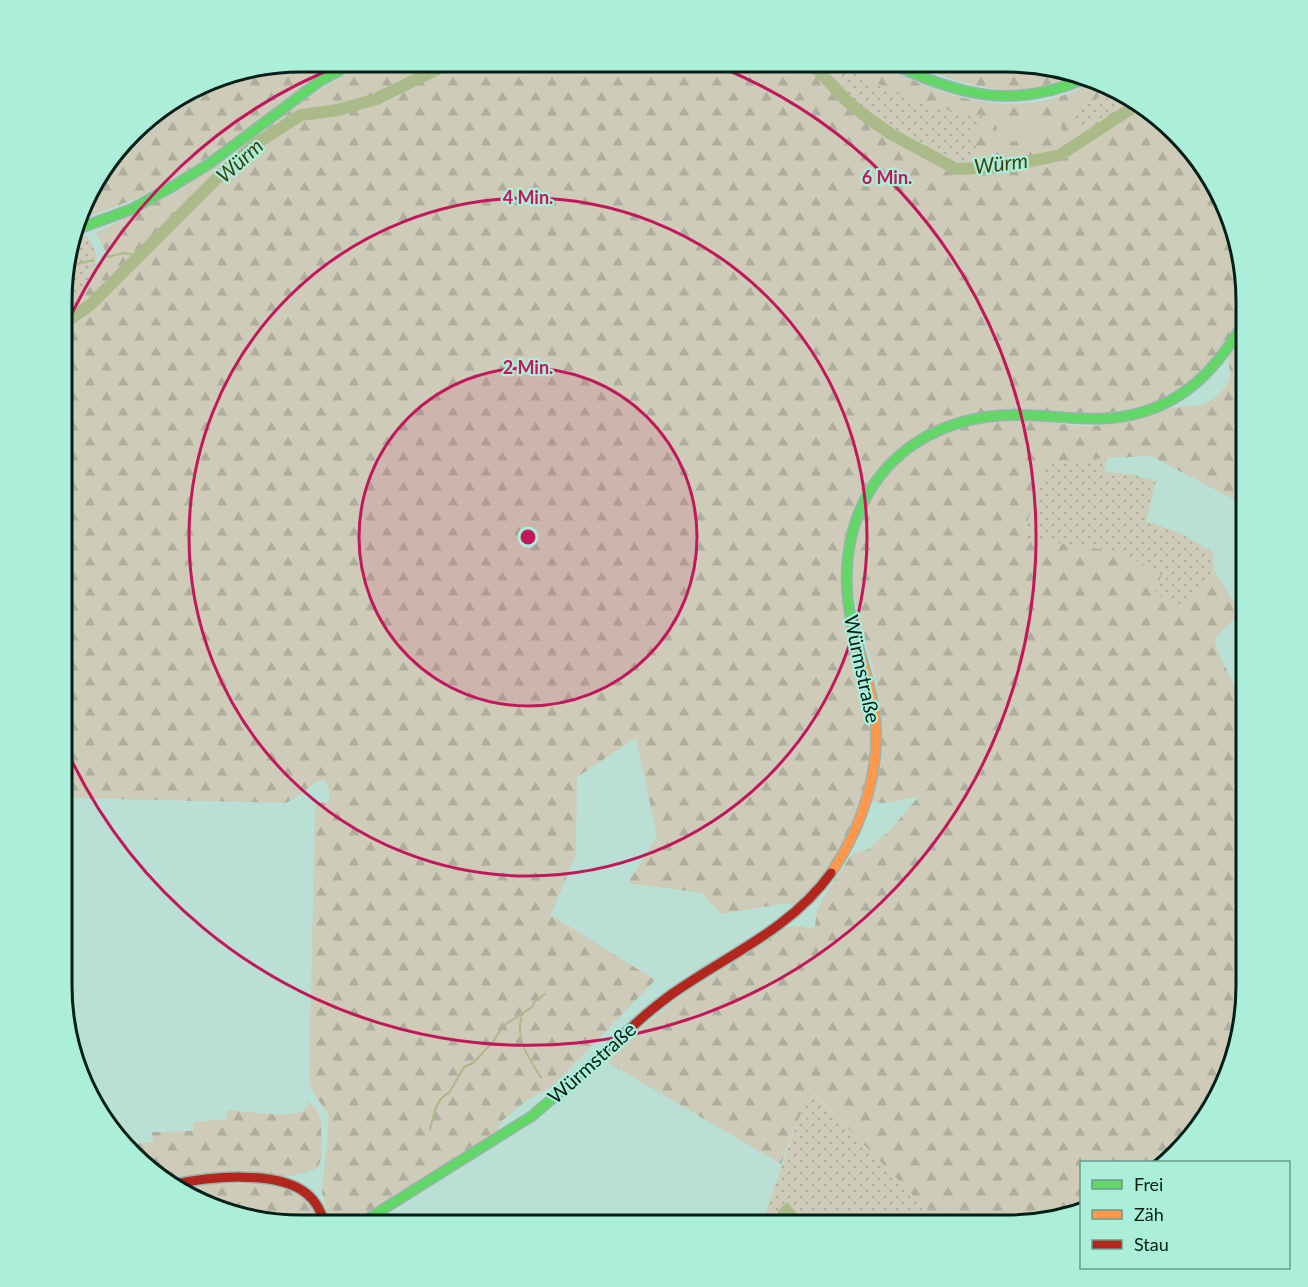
<svg xmlns="http://www.w3.org/2000/svg" width="1308" height="1287" font-family="Lato,sans-serif">
<style>
.grass{fill:url(#grass-dots)}
.forest{fill:url(#forest-firs);fill-rule:evenodd}
.garden{fill:#cecbb9}
.water{fill:#aaba89}
.lines{fill:none;stroke-linecap:round;stroke-linejoin:round}
.stream{stroke:#aaba89;stroke-width:2}
.river{stroke:#aaba89;stroke-width:12}
.fast-casing{stroke:#97b5ad;stroke-width:12}
.slow-casing{stroke:#97b5ad;stroke-width:12}
.jam-casing{stroke:#97b5ad;stroke-width:12}
.fast{stroke:#63d668;stroke-width:9}
.slow{stroke:#ff974d;stroke-width:9}
.jam{stroke:#b3261e;stroke-width:9}
.ring{fill:none;stroke:#c2185b;stroke-width:3}
.labels{text-anchor:middle;stroke-width:4.5;stroke-linejoin:round;paint-order:stroke}
.street-label{font-size:20px;fill:#031f18;stroke:#abefdb}
.water-label{font-size:21px;font-style:italic;fill:#3e420f;stroke:#abefdb}
.rim{fill:none;stroke:#031f18;stroke-width:3}
.centre{fill:#c2185b;stroke:#abefdb;stroke-width:3}
.ring-label{font-size:18px;text-anchor:middle;font-weight:bold;fill:#c2185b;stroke:#abefdb;stroke-width:4.5;stroke-linejoin:round;paint-order:stroke}
</style>
<defs>
<pattern id="grass-dots" width="8" height="8" patternUnits="userSpaceOnUse" patternTransform="scale(1.5)"><rect width="8" height="8" fill="#cecbb9"/><path d="M2 2h.1M6 6h.1" fill="none" stroke="#afae9e" stroke-width="1.8" stroke-linecap="round"/></pattern>
<pattern id="forest-firs" width="22" height="20" patternUnits="userSpaceOnUse" patternTransform="scale(1.5)"><rect width="22" height="20" fill="#cecbb9"/><path d="M5 1l3.5 6h-7zM16 11l3.5 6h-7z" fill="#afae9e"/></pattern>
</defs>
<rect width="100%" height="100%" fill="#bae0d5"/>
<path class="grass" d="M 843,68 L 902,95 L 943,109 L 983,116 L 981,158 C 977,159 972,162 968,162 C 947,163 879,121 861,107 C 851,99 841,86 837,74 Z
M 1112,89 L 1130,96 L 1120,109 L 1079,128 L 1070,114 Z
M 83,233 L 90,240 L 97,256 L 81,301 L 66,314 L 66,254 L 73,236 Z
M 1107,458 L 1105,472 L 1130,474 L 1156,481 L 1146,521 L 1180,533 L 1213,552 L 1214,570 L 1196,597 L 1182,606 L 1023,538 L 1036,492 L 1048,461 Z
M 809,1089 L 932,1215 L 926,1225 L 761,1225 Z"/>
<path class="forest" d="M 301,62 L 343,62 L 324,72 C 272,109 223,151 167,183 C 139,199 109,209 79,220 L 94,181 L 143,121 L 223,74 Z
M 369,62 L 877,63 C 946,99 1019,124 1092,82 L 1112,89 L 1070,114 L 1079,128 L 1120,109 L 1130,96 C 1146,110 1162,124 1178,138 C 1185,144 1194,150 1199,158 C 1207,171 1213,185 1221,199 C 1225,207 1231,216 1234,225 C 1239,242 1250,294 1246,310 C 1243,319 1236,328 1231,335 C 1203,380 1173,401 1121,412 C 1062,425 1001,399 943,423 C 908,438 876,466 859,500 C 825,568 848,612 864,680 C 884,766 858,846 795,907 L 789,903 L 721,914 L 702,893 L 628,883 L 657,837 L 636,738 L 577,777 L 576,854 L 551,915 L 655,980 L 553,1086 L 527,1100 L 502,1121 L 496,1133 L 351,1225 L 338,1223 L 328,1214 L 322,1193 L 327,1145 L 328,1114 L 312,1091 L 309,1078 L 315,813 L 317,803 L 330,802 L 328,788 L 325,780 C 310,781 303,797 285,803 L 63,798 L 66,316 L 81,301 L 95,263 L 109,258 L 96,233 L 172,194 L 224,161 L 307,98 L 337,79 ZM 844,68 L 902,95 L 943,109 L 982,116 L 984,125 L 972,137 L 981,157 C 977,159 972,162 968,162 C 947,163 878,121 861,107 C 851,99 841,86 837,74 Z
M 911,63 L 1038,64 L 1075,76 C 1057,82 1036,90 1016,90 C 985,91 939,77 911,63 Z
M 1246,330 L 1246,506 L 1151,456 L 1048,461 L 1036,492 L 1023,538 L 1121,552 L 1162,575 L 1154,594 L 1181,606 L 1196,597 L 1214,570 L 1240,613 L 1215,638 L 1217,650 L 1246,709 L 1246,1002 L 1215,1106 L 1165,1162 L 1082,1162 L 1081,1213 L 1023,1225 L 928,1225 L 932,1215 L 810,1089 L 781,1164 L 607,1062 L 643,1027 L 679,997 L 788,927 L 803,926 L 809,929 L 815,926 L 817,910 L 822,900 L 852,854 L 869,849 L 891,829 L 918,797 L 885,803 L 870,802 C 877,775 883,746 881,717 C 876,638 826,582 870,502 C 881,481 898,460 917,447 C 951,425 991,419 1030,421 C 1054,422 1079,428 1103,425 C 1126,423 1146,414 1169,409 C 1192,403 1208,411 1225,387 C 1235,373 1227,367 1229,356 C 1230,350 1242,336 1246,330 Z
M 306,1101 C 316,1105 322,1116 321,1127 C 321,1138 324,1159 317,1168 C 315,1170 295,1175 291,1176 C 279,1177 266,1175 254,1174 C 224,1173 195,1174 166,1180 L 135,1153 L 135,1144 L 153,1142 L 152,1132 L 193,1131 L 194,1122 L 226,1119 L 228,1110 L 281,1115 L 302,1112 L 308,1106 Z
M 214,1184 C 254,1185 307,1175 318,1225 L 285,1225 L 181,1194 L 177,1189 Z"/>
<path class="garden" d="M 1060,117 L 1062,133 L 998,144 L 996,122 Z"/>
<path class="water" d="M 787,1202 L 806,1223 L 807,1225 L 776,1225 L 774,1222 L 779,1210 Z"/>
<g class="lines">
<path class="stream" d="M 107,257 L 124,253 L 139,256
M 66,267 L 93,260
M 521,1018 C 516,1043 529,1057 541,1078
M 430,1129 C 434,1116 435,1099 449,1093 L 464,1067 L 473,1063 L 493,1042 L 503,1026 L 532,1007 L 535,1001 L 545,994"/>
<path class="river" d="M 811,63 L 848,102 L 868,118 L 891,134 L 956,169 L 1004,167 L 1060,155 L 1138,104
M 66,322 L 90,305 L 213,182 L 254,145 L 301,115 L 338,110 L 376,99 L 452,62"/>
<g class="fast-casing">
<path id="fast" d="M 890,63 C 958,95 1012,110 1084,79
M 75,230 L 132,209 L 173,186 L 209,164 L 320,81 L 355,62
M 853,628 C 827,523 883,428 994,416 C 1051,410 1099,431 1157,407 C 1198,390 1224,357 1246,319
M 358,1225 L 532,1116 L 596,1061"/>
</g>
<g class="slow-casing">
<path id="slow" d="M 831,873 C 863,826 883,765 874,708 C 869,680 860,654 853,628"/>
</g>
<g class="jam-casing">
<path id="jam" d="M 596,1061 C 620,1038 644,1014 672,994 C 727,955 790,930 831,873
M 171,1185 C 207,1177 277,1169 307,1194 C 317,1202 321,1213 326,1225"/>
</g>
<use href="#fast" class="fast"/>
<use href="#slow" class="slow"/>
<use href="#jam" class="jam"/>
</g>
<circle cx="528" cy="537" r="169" fill="#c2185b" fill-opacity=".12"/>
<g class="ring">
<circle cx="528" cy="537" r="169"/>
<circle cx="528" cy="537" r="339"/>
<path d="M66 326A508 508 0 0 1 346 63M710 63A508 508 0 1 1 64 744"/>
</g>
<g class="labels">
<g class="street-label">
<text transform="translate(862 669) rotate(78)" y="7">Würmstraße</text>
<text transform="translate(592 1063) rotate(-42)" y="7">Würmstraße</text>
</g>
<g class="water-label">
<text transform="translate(240 161) rotate(-42)" y="7">Würm</text>
<text transform="translate(1001 164) rotate(-7)" y="7">Würm</text>
</g>
</g>
<path d="M0 0H1308V1287H0ZM301 72H1007A229 229 0 0 1 1236 301V986A229 229 0 0 1 1007 1215H301A229 229 0 0 1 72 986V301A229 229 0 0 1 301 72Z" fill="#abefdb" fill-rule="evenodd"/>
<path class="rim" d="M301 72H1007A229 229 0 0 1 1236 301V986A229 229 0 0 1 1007 1215H301A229 229 0 0 1 72 986V301A229 229 0 0 1 301 72Z"/>
<circle cx="528" cy="537" r="9" class="centre"/>
<g class="ring-label">
<text x="887" y="184">6 Min.</text>
<text x="528" y="204">4 Min.</text>
<text x="528" y="374">2 Min.</text>
</g>
<rect x="1080" y="1161" width="210" height="108" fill="#abefdb" stroke="#689c8d" stroke-width="1.5"/>
<rect x="1092" y="1180" width="30" height="9" fill="#63d668" stroke="#689c8d" stroke-width="1.5"/>
<text x="1134" y="1191" font-size="18" fill="#031f18">Frei</text>
<rect x="1092" y="1210" width="30" height="9" fill="#ff974d" stroke="#689c8d" stroke-width="1.5"/>
<text x="1134" y="1221" font-size="18" fill="#031f18">Zäh</text>
<rect x="1092" y="1240" width="30" height="9" fill="#b3261e" stroke="#689c8d" stroke-width="1.5"/>
<text x="1134" y="1251" font-size="18" fill="#031f18">Stau</text>
</svg>
